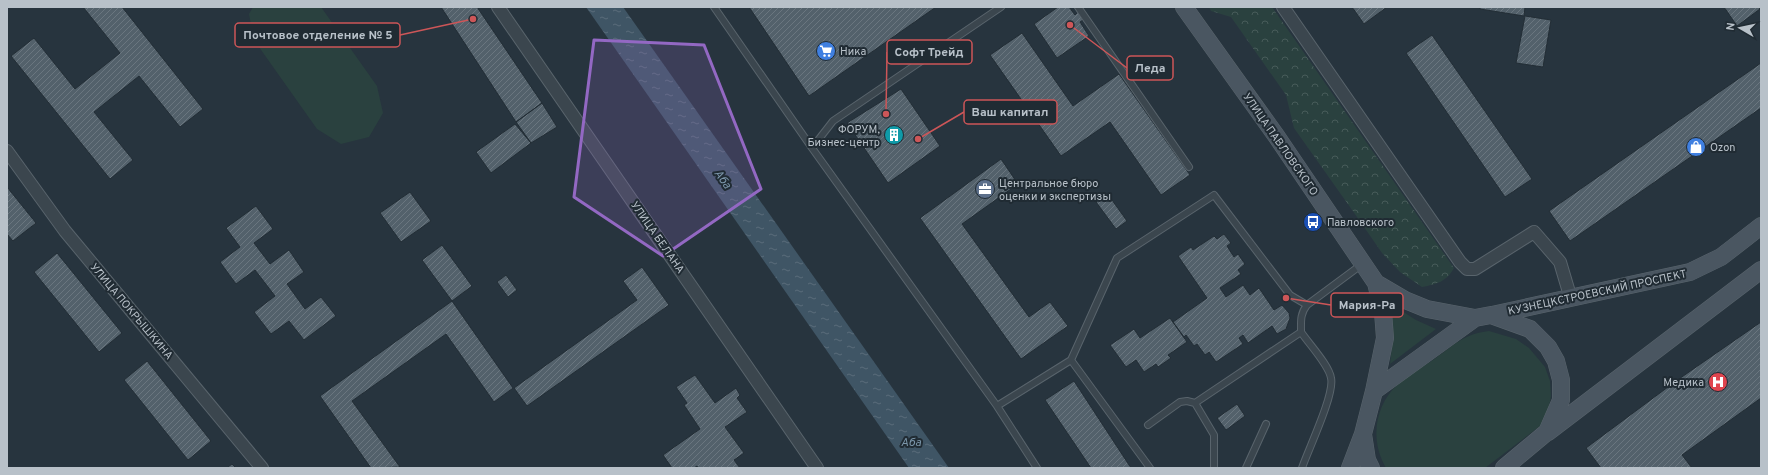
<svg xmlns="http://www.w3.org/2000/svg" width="1768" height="475" font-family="Overpass,sans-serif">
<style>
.green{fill:#2a413f}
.forest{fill:url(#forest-crowns)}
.water{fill:url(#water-ripples)}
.building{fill:url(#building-hatch);stroke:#222d35}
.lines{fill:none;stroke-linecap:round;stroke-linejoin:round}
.service-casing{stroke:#59646c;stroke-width:8}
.minor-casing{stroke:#59646c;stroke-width:14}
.secondary-casing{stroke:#59646c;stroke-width:18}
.service{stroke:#3b464e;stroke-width:6}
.minor{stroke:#3b464e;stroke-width:12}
.secondary{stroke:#4a5661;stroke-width:17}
.marked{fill:#9368c3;fill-opacity:0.2;stroke:#9368c3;stroke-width:3;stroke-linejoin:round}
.labels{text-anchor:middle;stroke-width:4;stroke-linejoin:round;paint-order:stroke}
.poi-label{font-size:11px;fill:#b8c1c9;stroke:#202b33;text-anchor:start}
.street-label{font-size:11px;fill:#b8c1c9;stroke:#202b33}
.water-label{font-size:12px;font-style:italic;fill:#7b96aa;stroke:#202b33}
.leader{fill:none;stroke:#cd5658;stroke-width:1.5}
.callout-dot{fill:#cd5658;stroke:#202b33;stroke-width:1.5}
.callout{fill:#202b33;stroke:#cd5658;stroke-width:1.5}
.callout-label{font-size:12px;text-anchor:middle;font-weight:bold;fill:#b8c1c9}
</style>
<defs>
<pattern id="forest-crowns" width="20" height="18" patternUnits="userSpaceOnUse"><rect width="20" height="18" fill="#2a413f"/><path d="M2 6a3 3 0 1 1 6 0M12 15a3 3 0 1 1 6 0" fill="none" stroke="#475b59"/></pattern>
<pattern id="water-ripples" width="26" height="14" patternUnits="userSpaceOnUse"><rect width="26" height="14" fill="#3f5565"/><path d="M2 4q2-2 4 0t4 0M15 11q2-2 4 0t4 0" fill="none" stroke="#596c7a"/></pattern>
<pattern id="building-hatch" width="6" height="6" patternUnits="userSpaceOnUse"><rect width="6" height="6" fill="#53616b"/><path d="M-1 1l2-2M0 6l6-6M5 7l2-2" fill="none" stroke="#6a767f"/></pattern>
</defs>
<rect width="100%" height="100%" fill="#27343e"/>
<path class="green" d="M 253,7 L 321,7 L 377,86 L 383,113 L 369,137 L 341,144 L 317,129 L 254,40 L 249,14 Z
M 1391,304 L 1416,320 L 1436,329 L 1390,364 L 1393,337 Z
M 1489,331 L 1516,339 L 1529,348 L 1545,367 L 1550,381 L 1551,396 L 1548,413 L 1540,426 L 1485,468 L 1386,468 C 1370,441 1374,406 1398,384 C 1408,375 1421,368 1433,360 C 1453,346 1463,334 1489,331 Z"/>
<path class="forest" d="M 1209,7 L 1272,7 L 1454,268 C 1446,282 1437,284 1422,287 L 1400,272 L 1382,253 L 1362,224 L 1294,128 L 1286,95 L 1231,17 L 1211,11 Z"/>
<path class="water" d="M 586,7 L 623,7 L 949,468 L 909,468 Z"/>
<path class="building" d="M 83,7 L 122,7 L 203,109 L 180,127 L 139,76 L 94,112 L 133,160 L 110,179 L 11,56 L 34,38 L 75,89 L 120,53 Z
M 441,7 L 477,7 L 542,103 L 516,122 Z
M 749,7 L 936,7 L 809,96 Z
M 1058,7 L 1069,7 L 1075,15 L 1078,12 L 1083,20 L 1080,22 L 1089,36 L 1057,58 L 1034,24 Z
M 1352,7 L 1387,7 L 1364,24 Z
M 1480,7 L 1525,7 L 1524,16 L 1480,9 Z
M 1724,7 L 1759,7 L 1760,9 L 1737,26 Z
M 1525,16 L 1551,20 L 1543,67 L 1516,63 Z
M 1022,33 L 1073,106 L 1119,74 L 1190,175 L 1161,195 L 1110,122 L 1061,156 L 990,55 Z
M 1432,35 L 1532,179 L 1505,197 L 1406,53 Z
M 1761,63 L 1761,108 L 1570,241 L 1549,211 Z
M 901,89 L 940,146 L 888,183 L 847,123 Z
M 542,103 L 557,127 L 531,143 L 516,122 Z
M 515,124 L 531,143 L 491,173 L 476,152 Z
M 1001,159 L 1018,184 L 962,224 L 1029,317 L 1050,302 L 1068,326 L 1021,359 L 920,218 Z
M 7,187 L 36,223 L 13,241 L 7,234 Z
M 410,192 L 431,221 L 401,242 L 380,213 Z
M 1107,193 L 1127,221 L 1116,229 L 1096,202 Z
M 256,206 L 273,229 L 254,243 L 270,264 L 289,250 L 304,272 L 287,284 L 305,309 L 321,297 L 336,316 L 304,340 L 289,321 L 271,334 L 254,312 L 275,296 L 255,270 L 236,284 L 220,262 L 240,247 L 226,228 Z
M 1224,234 L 1231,243 L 1227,246 L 1234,257 L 1238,254 L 1245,264 L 1238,270 L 1241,274 L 1220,288 L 1226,297 L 1243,285 L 1250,295 L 1259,288 L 1274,310 L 1282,305 L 1289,313 L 1290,318 L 1286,329 L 1277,334 L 1272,326 L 1248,343 L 1243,335 L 1239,338 L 1243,344 L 1216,362 L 1209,352 L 1205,355 L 1197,344 L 1194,346 L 1186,335 L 1184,337 L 1173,322 L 1207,298 L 1178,256 L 1191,247 L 1193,250 L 1214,236 L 1217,239 Z
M 442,245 L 472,286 L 452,301 L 422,260 Z
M 57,253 L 122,333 L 99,352 L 34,272 Z
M 642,267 L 669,305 L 527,406 L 514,388 L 637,300 L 623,281 Z
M 506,275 L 517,290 L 508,297 L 497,282 Z
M 452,301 L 513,388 L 494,402 L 446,334 L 352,401 L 400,467 L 371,468 L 320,396 Z
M 1170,318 L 1187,342 L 1168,355 L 1171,358 L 1158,367 L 1156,364 L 1144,372 L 1136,360 L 1126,367 L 1110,345 L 1134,329 L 1140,338 Z
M 1761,322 L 1761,398 L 1682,455 L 1692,468 L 1601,468 L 1586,448 L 1676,381 Z
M 147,361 L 211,441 L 188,460 L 124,380 Z
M 695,375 L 715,403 L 736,388 L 740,395 L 737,398 L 747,412 L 725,427 L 744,453 L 734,460 L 740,468 L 698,468 L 697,466 L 694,468 L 672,468 L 663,455 L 700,429 L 684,405 L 687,403 L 676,387 Z
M 1074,381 L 1131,468 L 1091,468 L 1045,400 Z
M 1237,404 L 1245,416 L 1226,430 L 1217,418 Z
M 232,464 L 236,468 L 227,468 Z"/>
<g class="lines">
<g class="service-casing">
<path id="service" d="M 714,7 L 812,148
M 1001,7 L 833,121 L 812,148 L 997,406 L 1037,468
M 1078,7 L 1189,167
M 1301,332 C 1309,344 1329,365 1331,378 C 1335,394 1308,450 1302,468
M 1071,360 L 1150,468
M 997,406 L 1071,360 L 1117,258 L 1214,195 L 1290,295 L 1307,305
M 1148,425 L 1180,402 L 1187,401 L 1195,403
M 1214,468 L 1214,435 L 1195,403 L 1301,332 C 1301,321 1300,314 1307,305 L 1361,265
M 1246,468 L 1266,424"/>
</g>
<g class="minor-casing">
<path id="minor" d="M 498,7 L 817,468
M 1283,7 L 1460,262 L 1467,269 L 1475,269 L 1534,232 L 1560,262 L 1571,299
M 7,151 L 65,231 L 262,468"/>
</g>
<g class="secondary-casing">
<path id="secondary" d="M 1184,7 L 1277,137 L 1376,283 L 1383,312 L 1385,338 L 1374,391
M 1376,283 L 1405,300 L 1427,309 L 1475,318
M 1492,315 L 1690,272 L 1721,257 L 1761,226
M 1548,432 L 1761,270
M 1363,434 L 1367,460 L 1371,468
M 1350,468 L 1363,434 L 1374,391 L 1475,318 L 1491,315 L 1530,329 L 1548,347 L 1556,361 L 1561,380 L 1561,400 L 1547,432 L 1504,468"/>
</g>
<use href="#service" class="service"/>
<use href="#minor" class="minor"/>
<use href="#secondary" class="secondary"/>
</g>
<path class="marked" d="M 594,40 L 704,45 L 761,189 L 663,256 L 574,197 Z"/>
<defs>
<g id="supermarket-disc" transform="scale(1)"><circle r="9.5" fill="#3f7fe0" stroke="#202b33"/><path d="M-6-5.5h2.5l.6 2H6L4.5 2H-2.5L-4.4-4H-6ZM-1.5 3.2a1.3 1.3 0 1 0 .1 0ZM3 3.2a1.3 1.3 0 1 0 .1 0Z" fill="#fff"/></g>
<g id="building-disc" transform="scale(1)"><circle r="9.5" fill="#0f9aa8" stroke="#202b33"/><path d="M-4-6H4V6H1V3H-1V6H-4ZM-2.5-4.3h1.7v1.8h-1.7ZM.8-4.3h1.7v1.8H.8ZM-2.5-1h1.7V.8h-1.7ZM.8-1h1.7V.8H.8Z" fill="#fff"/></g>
<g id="shop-disc" transform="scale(1)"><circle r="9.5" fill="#3f7fe0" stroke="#202b33"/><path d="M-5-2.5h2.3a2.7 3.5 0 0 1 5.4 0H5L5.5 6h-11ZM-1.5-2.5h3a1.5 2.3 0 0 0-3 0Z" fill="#fff"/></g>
<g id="office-disc" transform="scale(1)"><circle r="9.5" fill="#5c6f8a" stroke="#202b33"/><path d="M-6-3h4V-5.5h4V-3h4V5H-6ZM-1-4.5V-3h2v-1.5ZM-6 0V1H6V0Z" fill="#fff"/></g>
<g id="bus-disc" transform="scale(1)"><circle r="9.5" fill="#1a4fb4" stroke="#202b33"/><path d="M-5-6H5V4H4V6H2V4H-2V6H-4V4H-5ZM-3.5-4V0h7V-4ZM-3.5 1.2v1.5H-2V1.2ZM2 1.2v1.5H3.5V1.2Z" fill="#fff"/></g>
<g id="hospital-disc" transform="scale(1)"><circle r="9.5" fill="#e0444e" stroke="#202b33"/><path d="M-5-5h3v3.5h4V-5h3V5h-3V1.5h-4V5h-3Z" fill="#fff"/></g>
</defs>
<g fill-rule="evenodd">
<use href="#supermarket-disc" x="826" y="51"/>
<use href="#building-disc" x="894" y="135"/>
<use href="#shop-disc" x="1696" y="147"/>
<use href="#office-disc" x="985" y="189"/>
<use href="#bus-disc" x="1313" y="222"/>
<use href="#hospital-disc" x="1718" y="382"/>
</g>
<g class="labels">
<g class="poi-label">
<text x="840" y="55">Ника</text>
<text x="880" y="133" text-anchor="end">ФОРУМ,<tspan x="880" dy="13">Бизнес-центр</tspan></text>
<text x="1710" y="151">Ozon</text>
<text x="999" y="187">Центральное бюро<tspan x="999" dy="13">оценки и экспертизы</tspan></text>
<text x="1327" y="226">Павловского</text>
<text x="1704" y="386" text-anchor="end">Медика</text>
</g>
<g class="street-label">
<text transform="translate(1281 144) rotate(55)" y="4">УЛИЦА ПАВЛОВСКОГО</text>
<text transform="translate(658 237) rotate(55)" y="4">УЛИЦА БЕЛАНА</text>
<text transform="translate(1597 292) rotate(-12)" y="4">КУЗНЕЦКСТРОЕВСКИЙ ПРОСПЕКТ</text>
<text transform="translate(132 311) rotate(50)" y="4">УЛИЦА ПОКРЫШКИНА</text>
</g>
<g class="water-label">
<text transform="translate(723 179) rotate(55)" y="4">Аба</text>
<text x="911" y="446">Аба</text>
</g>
</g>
<path class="leader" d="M473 19L400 35M886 114L887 52M1070 25L1127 68M918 139L964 112M1286 298L1331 305"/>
<g class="callout-dot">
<circle cx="473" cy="19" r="4"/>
<circle cx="886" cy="114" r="4"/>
<circle cx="1070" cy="25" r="4"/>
<circle cx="918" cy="139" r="4"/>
<circle cx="1286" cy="298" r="4"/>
</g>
<g class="callout">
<rect x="235" y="23" width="165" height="24" rx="4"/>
<rect x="887" y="40" width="85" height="24" rx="4"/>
<rect x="1127" y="56" width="46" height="24" rx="4"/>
<rect x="964" y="100" width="93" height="24" rx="4"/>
<rect x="1331" y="293" width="72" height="24" rx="4"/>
</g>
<g class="callout-label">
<text x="318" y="39">Почтовое отделение № 5</text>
<text x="929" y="56">Софт Трейд</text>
<text x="1150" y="72">Леда</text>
<text x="1010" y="116">Ваш капитал</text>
<text x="1367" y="309">Мария-Ра</text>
</g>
<rect width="1768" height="475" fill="none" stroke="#b8c1c9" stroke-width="16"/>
<g transform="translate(1740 28) rotate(279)" stroke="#202b33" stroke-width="3" paint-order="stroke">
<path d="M0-3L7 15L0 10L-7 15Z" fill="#b8c1c9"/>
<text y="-6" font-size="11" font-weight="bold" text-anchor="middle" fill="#b8c1c9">N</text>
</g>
</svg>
